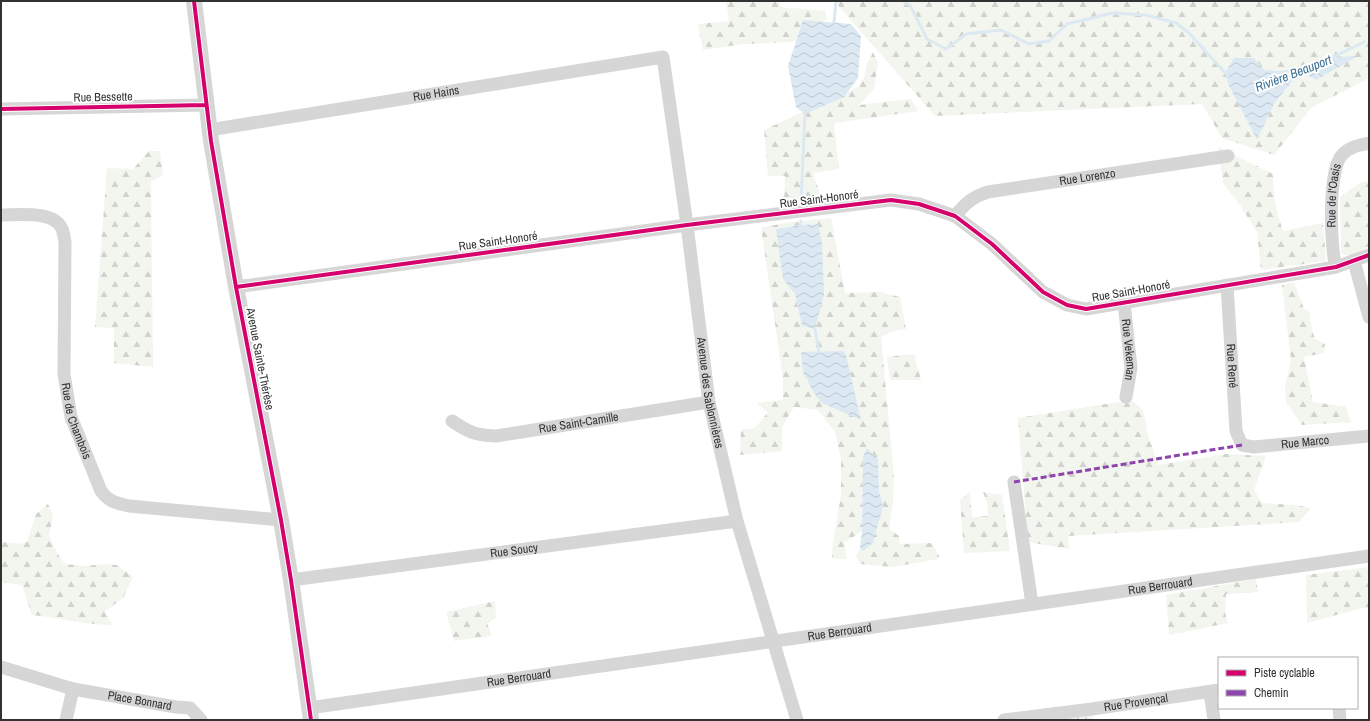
<svg xmlns="http://www.w3.org/2000/svg" width="1370" height="721" font-family="'Archivo Narrow',sans-serif">
<style>
.forest{fill:url(#forest-firs);fill-rule:evenodd}
.park{fill:url(#park-dots)}
.water{fill:url(#water-waves)}
.lines{fill:none;stroke-linecap:round;stroke-linejoin:round}
.stream{stroke:#dce9f3;stroke-width:3}
.minor{stroke:#d6d6d6;stroke-width:13}
.tertiary{stroke:#d6d6d6;stroke-width:16}
.quiet{stroke:#8e44ad;stroke-width:3;stroke-dasharray:6 3;stroke-linecap:butt}
.cycleway-casing{stroke:#fff;stroke-width:6}
.cycleway{stroke:#d6006c;stroke-width:4}
.labels{text-anchor:middle;stroke-width:4;stroke-linejoin:round;paint-order:stroke}
.street-label{font-size:12px;fill:#323232;stroke:#fff}
.water-label{font-size:13px;font-style:italic;fill:#3e7296;stroke:#fff}
</style>
<defs>
<pattern id="forest-firs" width="22" height="20" patternUnits="userSpaceOnUse"><rect width="22" height="20" fill="#f2f6ee"/><path d="M5 1l3.5 6h-7zM16 11l3.5 6h-7z" fill="#d0d3cd"/></pattern>
<pattern id="park-dots" width="8" height="8" patternUnits="userSpaceOnUse"><rect width="8" height="8" fill="#f2f6ee"/><path d="M2 2h.1M6 6h.1" fill="none" stroke="#d0d3cd" stroke-width="1.8" stroke-linecap="round"/></pattern>
<pattern id="water-waves" width="16" height="10" patternUnits="userSpaceOnUse"><rect width="16" height="10" fill="#dce9f3"/><path d="M0 5q4-4 8 0t8 0" fill="none" stroke="#bdc8d1"/></pattern>
</defs>
<rect width="100%" height="100%" fill="#fff"/>
<path class="forest" d="M 726,1 L 779,1 L 781,7 L 825,11 L 827,19 L 793,42 L 743,44 L 703,50 L 698,24 L 729,21 Z
M 834,1 L 1369,1 L 1369,78 L 1311,108 L 1274,155 L 1222,138 L 1202,104 L 935,116 ZM 1357,56 L 1337,67 L 1306,74 L 1292,82 L 1275,102 L 1257,140 L 1228,84 L 1225,73 L 1254,58 L 1264,70 L 1281,71 L 1335,57 Z
M 873,52 L 878,63 L 874,89 L 859,105 L 911,99 L 918,111 L 834,123 L 839,169 L 813,173 L 822,200 L 784,205 L 785,176 L 768,176 L 764,130 L 837,96 L 858,87 L 864,78 L 867,64 Z
M 1218,147 L 1273,174 C 1273,198 1276,209 1283,231 L 1323,223 L 1326,261 L 1261,270 L 1257,232 L 1240,205 L 1223,183 Z
M 149,151 L 160,151 L 163,175 L 151,182 L 153,367 L 114,363 L 114,328 L 95,327 L 107,168 L 133,169 Z
M 1369,181 L 1369,246 L 1351,256 L 1341,254 L 1340,197 L 1361,182 Z
M 831,218 L 845,293 L 879,292 L 900,297 L 906,329 L 893,331 L 881,337 L 894,476 L 893,502 L 889,529 L 899,536 L 900,544 L 932,543 L 939,556 L 938,559 L 893,567 L 860,564 L 856,556 L 860,548 L 863,551 L 883,506 L 879,491 L 878,459 L 863,457 L 862,531 L 844,543 L 847,559 L 832,559 L 832,551 L 841,494 L 841,458 L 835,432 L 818,410 L 794,407 L 782,427 L 782,451 L 740,455 L 741,430 L 755,428 L 768,412 L 756,403 L 783,400 L 783,378 L 761,228 L 784,223 ZM 818,224 L 802,326 L 795,294 L 776,229 L 800,225 ZM 801,352 L 819,352 L 803,372 Z
M 1294,282 L 1304,309 L 1309,311 L 1312,330 L 1315,339 L 1325,344 L 1324,353 L 1304,357 L 1313,402 L 1346,407 L 1351,422 L 1302,425 L 1286,402 L 1285,387 L 1291,360 L 1282,285 Z
M 914,354 L 921,380 L 890,380 L 887,357 Z
M 1131,400 L 1143,410 L 1147,431 L 1158,465 L 1226,454 L 1266,456 L 1254,490 L 1262,503 L 1295,505 L 1311,508 L 1299,522 L 1068,536 L 1069,549 L 1028,542 L 1018,418 Z
M 970,492 L 972,517 L 988,516 L 987,502 L 983,492 L 1002,495 L 1010,551 L 964,553 L 960,500 Z
M 48,504 L 53,515 L 49,536 L 57,553 L 65,564 L 86,566 L 104,564 L 117,565 L 133,577 L 123,598 L 104,612 L 113,625 C 85,625 59,618 32,615 L 22,585 L 1,582 L 1,542 L 20,544 L 27,542 L 36,514 Z
M 1369,567 L 1369,608 L 1362,608 L 1307,623 L 1306,575 Z
M 1256,579 L 1258,592 L 1226,594 L 1225,612 L 1228,623 L 1169,635 L 1166,595 Z
M 495,601 L 496,618 L 487,623 L 492,636 L 454,641 L 446,612 Z"/>
<path class="park" d="M 1092,709 L 1093,720 L 1030,720 Z"/>
<path class="water" d="M 803,20 L 851,24 L 861,36 L 858,78 L 844,97 L 805,114 L 796,107 L 788,66 Z
M 1358,56 L 1316,80 L 1306,74 L 1292,82 L 1275,102 L 1257,140 L 1228,84 L 1225,73 L 1234,58 L 1254,58 L 1264,70 L 1281,71 L 1335,57 Z
M 818,224 L 822,243 L 824,295 L 815,329 L 802,326 L 795,294 L 783,279 L 776,229 L 800,225 Z
M 843,351 L 846,355 L 861,420 L 822,403 L 814,393 L 803,372 L 801,352 Z
M 867,448 L 878,459 L 879,491 L 883,506 L 873,543 L 863,551 L 860,548 L 862,531 L 863,457 Z"/>
<g class="lines">
<path class="stream" d="M 903,1 L 910,5 L 927,39 L 946,49 L 966,34 L 1001,30 L 1029,44 L 1049,41 L 1067,24 L 1113,13 L 1146,15 L 1176,23 L 1189,33 L 1228,76
M 834,22 L 836,1
M 1333,57 L 1364,42
M 801,202 L 805,114
M 800,225 L 801,221
M 815,329 L 819,352"/>
<g class="minor">
<path d="M 1,109 L 206,105"/>
<path id="s1" d="M 209,130 L 663,57 L 687,225 L 709,402 L 737,521 L 797,720"/>
<path id="s2" d="M 1,215 C 17,215 55,210 62,229 C 64,233 64,238 65,242 L 64,374 L 71,417 L 101,491 C 109,502 116,503 129,506 L 281,520"/>
<path id="s3" d="M 955,216 C 966,203 972,197 988,192 L 1228,156"/>
<path d="M 1354,261 L 1369,317"/>
<path id="s4" d="M 1336,267 C 1330,248 1328,169 1342,155 C 1349,147 1359,145 1369,143"/>
<path id="s5" d="M 1227,285 L 1236,431 L 1242,445 L 1254,447 L 1369,436"/>
<path d="M 236,287 L 687,225 L 891,200 L 919,204 L 955,216 L 992,244 L 1043,292 L 1067,305 L 1086,309 L 1336,267 L 1369,255"/>
<path id="s6" d="M 1124,302 L 1131,368 L 1126,397"/>
<path id="s7" d="M 452,421 C 470,433 475,435 496,436 L 709,402"/>
<path d="M 1014,482 L 1032,604"/>
<path id="s8" d="M 291,580 L 737,521"/>
<path id="s9" d="M 1,667 L 73,689 L 176,707 L 190,708 L 201,720"/>
<path d="M 1210,692 L 1214,720"/>
<path id="s10" d="M 309,708 L 1369,556"/>
<path d="M 1339,708 L 1340,720"/>
<path d="M 66,720 L 73,689"/>
<path id="s11" d="M 1004,720 L 1092,709 L 1219,690"/>
</g>
<path class="tertiary" d="M 194,1 L 211,141 L 236,287 L 281,520 L 291,580 L 311,720"/>
<path class="quiet" d="M 1014,482 L 1242,445"/>
<g class="cycleway-casing">
<path id="cycleway" d="M 194,1 L 211,141 L 236,287 L 281,520 L 291,580 L 311,720
M 1,109 L 206,105
M 236,287 L 687,225 L 891,200 L 919,204 L 955,216 L 992,244 L 1043,292 L 1067,305 L 1086,309 L 1336,267 L 1369,255"/>
</g>
<use href="#cycleway" class="cycleway"/>
</g>
<g class="labels">
<g class="street-label">
<text dy="4" stroke="none"><textPath href="#s1" startOffset="230">Rue Hains</textPath></text>
<text transform="translate(103 97) rotate(-1)" y="4">Rue Bessette</text>
<text dy="4" stroke="none"><textPath href="#s3" startOffset="142">Rue Lorenzo</textPath></text>
<text dy="4" stroke="none"><textPath href="#s4" startOffset="72">Rue de l'Oasis</textPath></text>
<text transform="translate(819 199) rotate(-7)" y="4">Rue Saint-Honoré</text>
<text transform="translate(498 241) rotate(-8)" y="4">Rue Saint-Honoré</text>
<text transform="translate(1131 291) rotate(-10)" y="4">Rue Saint-Honoré</text>
<text dy="4" stroke="none"><textPath href="#s6" startOffset="48">Rue Vekeman</textPath></text>
<text transform="translate(260 359) rotate(79)" y="4">Avenue Sainte-Thérèse</text>
<text dy="4" stroke="none"><textPath href="#s5" startOffset="81">Rue René</textPath></text>
<text dy="4" stroke="none"><textPath href="#s1" startOffset="799">Avenue des Sablonnières</textPath></text>
<text dy="4" stroke="none"><textPath href="#s2" startOffset="260">Rue de Chambois</textPath></text>
<text dy="4" stroke="none"><textPath href="#s7" startOffset="131">Rue Saint-Camille</textPath></text>
<text dy="4" stroke="none"><textPath href="#s5" startOffset="225">Rue Marco</textPath></text>
<text dy="4" stroke="none"><textPath href="#s8" startOffset="225">Rue Soucy</textPath></text>
<text dy="4" stroke="none"><textPath href="#s10" startOffset="860">Rue Berrouard</textPath></text>
<text dy="4" stroke="none"><textPath href="#s10" startOffset="536">Rue Berrouard</textPath></text>
<text dy="4" stroke="none"><textPath href="#s10" startOffset="212">Rue Berrouard</textPath></text>
<text dy="4" stroke="none"><textPath href="#s9" startOffset="143">Place Bonnard</textPath></text>
<text dy="4" stroke="none"><textPath href="#s11" startOffset="133">Rue Provençal</textPath></text>
</g>
<g class="water-label">
<text transform="translate(1293 73) rotate(-21)" y="5">Rivière Beauport</text>
</g>
</g>
<rect width="1370" height="721" fill="none" stroke="#323232" stroke-width="4"/>
<rect x="1218" y="657" width="140" height="52" fill="#ffffff" stroke="#adadad"/>
<rect x="1226" y="670" width="20" height="6" fill="#d6006c" stroke="#adadad"/>
<text x="1254" y="677" font-size="12" fill="#323232">Piste cyclable</text>
<rect x="1226" y="690" width="20" height="6" fill="#8e44ad" stroke="#adadad"/>
<text x="1254" y="697" font-size="12" fill="#323232">Chemin</text>
</svg>
